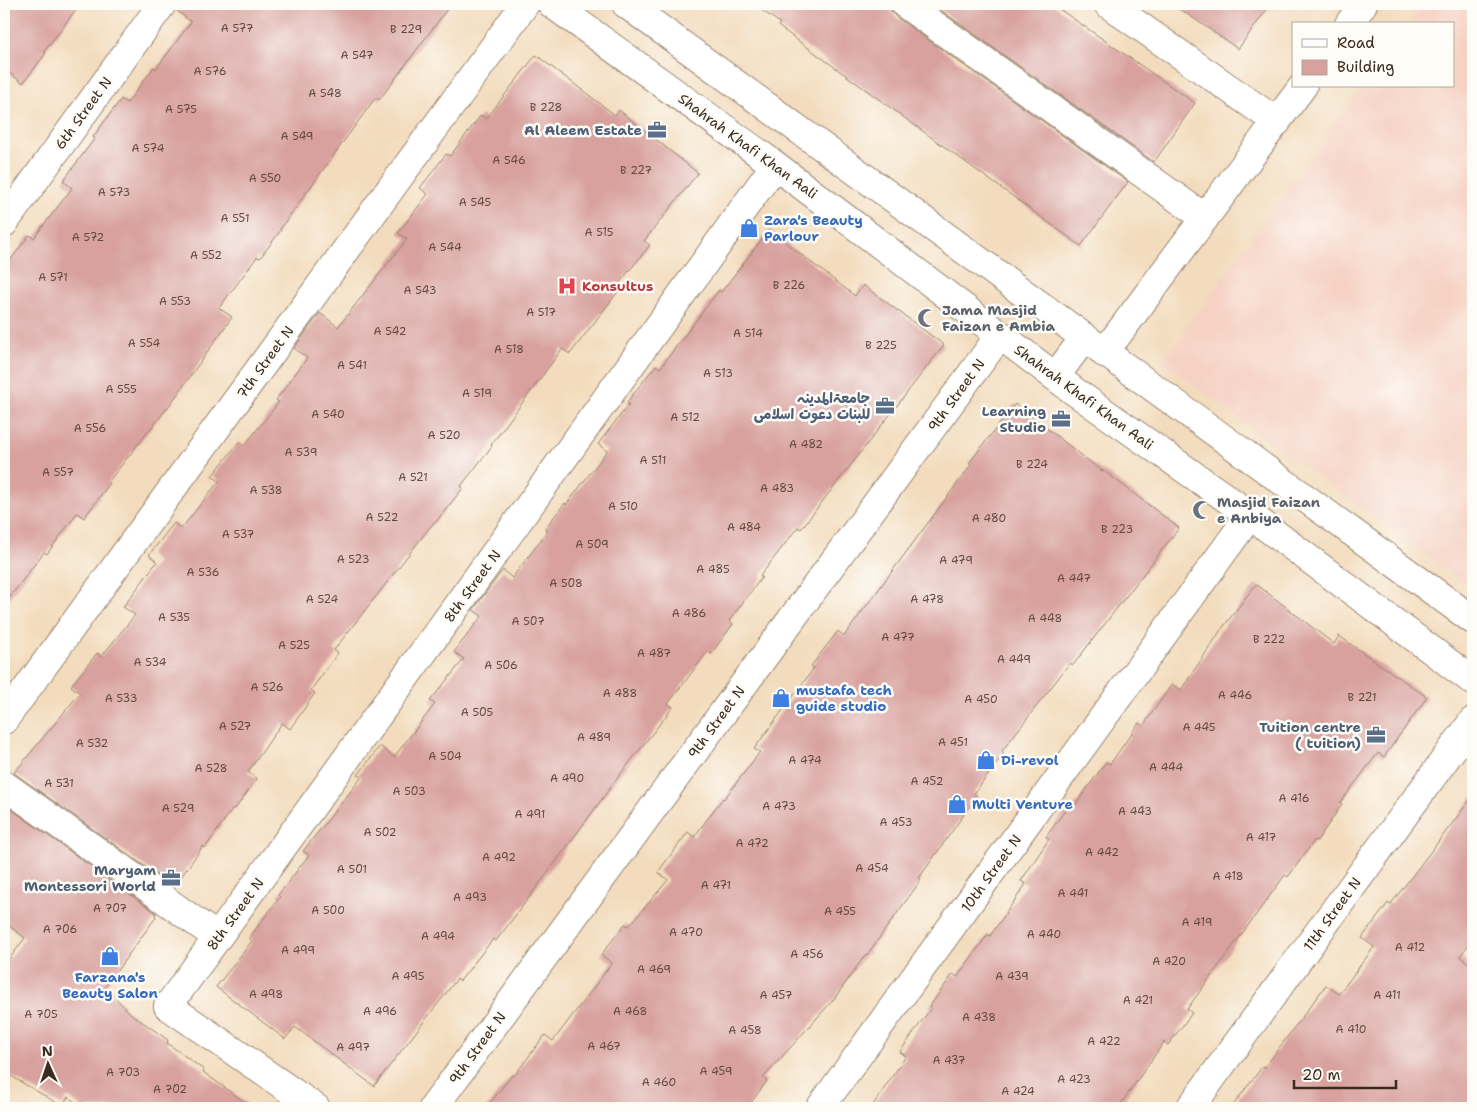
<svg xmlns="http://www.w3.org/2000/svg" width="1477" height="1112" font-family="'Shantell Sans','Playpen Sans Arabic',sans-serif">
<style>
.built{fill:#f6d2c4}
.building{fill:#d8a19e}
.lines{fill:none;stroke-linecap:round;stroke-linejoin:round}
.street-casing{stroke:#97836e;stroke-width:30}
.secondary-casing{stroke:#97836e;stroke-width:30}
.street{stroke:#fff;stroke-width:28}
.secondary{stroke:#fff;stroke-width:28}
.labels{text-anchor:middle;stroke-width:5;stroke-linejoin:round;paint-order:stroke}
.number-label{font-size:11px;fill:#62483e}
.street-label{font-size:14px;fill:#3b2a1e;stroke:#fdfcf7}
.service-label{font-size:14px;font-weight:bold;fill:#4e5e75;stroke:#fdfcf7;text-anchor:end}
.shop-label{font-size:14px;font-weight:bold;fill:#366cbe;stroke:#fdfcf7;text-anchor:start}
.health-label{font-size:14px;font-weight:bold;fill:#be3a42;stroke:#fdfcf7;text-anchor:start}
.worship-label{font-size:14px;font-weight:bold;fill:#5b616d;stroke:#fdfcf7;text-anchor:start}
</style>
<rect width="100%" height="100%" fill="#fdfcf7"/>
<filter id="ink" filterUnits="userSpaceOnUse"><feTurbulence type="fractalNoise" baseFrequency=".02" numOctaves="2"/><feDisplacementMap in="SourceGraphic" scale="10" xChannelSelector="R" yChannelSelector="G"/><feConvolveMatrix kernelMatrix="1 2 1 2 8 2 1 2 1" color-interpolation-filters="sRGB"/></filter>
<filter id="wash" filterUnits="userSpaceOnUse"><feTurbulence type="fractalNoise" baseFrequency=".0096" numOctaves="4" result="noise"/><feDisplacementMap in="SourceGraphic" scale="20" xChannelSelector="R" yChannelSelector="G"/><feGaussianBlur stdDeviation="1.12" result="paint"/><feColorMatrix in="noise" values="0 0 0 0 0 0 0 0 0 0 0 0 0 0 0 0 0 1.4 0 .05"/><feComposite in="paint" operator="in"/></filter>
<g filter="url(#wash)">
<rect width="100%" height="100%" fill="#f3dcbd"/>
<path class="built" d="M 1423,4 L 1473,4 L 1473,590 L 1162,362 L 1363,86 L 1453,86 L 1453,24 L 1409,24 Z"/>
<g id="blocks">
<path class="building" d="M 4,4 L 80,4 L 44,52 L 46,53 L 23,83 L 4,69 Z
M 177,4 L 451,4 L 379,100 L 376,97 L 280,229 L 281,230 L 260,258 L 257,257 L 219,308 L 232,317 L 172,402 L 108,482 L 110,483 L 84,518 L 77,513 L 47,554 L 44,552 L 4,605 L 4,269 L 29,235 L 34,238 L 72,188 L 63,181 L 95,138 L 93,137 L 121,99 L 127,103 L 154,67 L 156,69 L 191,22 L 176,10 Z
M 753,4 L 890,4 L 891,11 L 896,17 L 1128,182 L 1081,246 L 778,26 L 780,23 Z
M 932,4 L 1052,4 L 1195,103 L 1154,162 Z
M 1173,4 L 1271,4 L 1238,49 Z
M 536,55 L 615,115 L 619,110 L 698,173 L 644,241 L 650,245 L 617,286 L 620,289 L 570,354 L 562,349 L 491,445 L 492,446 L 461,486 L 463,488 L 435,523 L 434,522 L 334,650 L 338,653 L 311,690 L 315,693 L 290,729 L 282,723 L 248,772 L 257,779 L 235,809 L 233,808 L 205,848 L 203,846 L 174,887 L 14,773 L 80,693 L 71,686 L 97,653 L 101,657 L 135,615 L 123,607 L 157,562 L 149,555 L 174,523 L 181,529 L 219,481 L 212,476 L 239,442 L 244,446 L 279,402 L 276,400 L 307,358 L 294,348 L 320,313 L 338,327 L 407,239 L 398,233 L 428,194 L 420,188 L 446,154 L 450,156 L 481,115 L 486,119 Z
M 769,230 L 855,296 L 863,285 L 944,345 L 801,529 L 798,527 L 760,576 L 762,577 L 729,621 L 733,624 L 711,654 L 708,651 L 668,704 L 673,707 L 619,776 L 555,863 L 496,941 L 493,939 L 460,981 L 457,979 L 374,1086 L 295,1027 L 285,1039 L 216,987 L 252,941 L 249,938 L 280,897 L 278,895 L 309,855 L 303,851 L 362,777 L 358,775 L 380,746 L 394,757 L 435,704 L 430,701 L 464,659 L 454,652 L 482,616 L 473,610 L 490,587 L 503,570 L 512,578 L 548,531 L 545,528 L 565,503 L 566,505 L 607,451 L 598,444 L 629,404 L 627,402 L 656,365 L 660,368 L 719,290 L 721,292 Z
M 1015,404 L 1102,471 L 1103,470 L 1179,528 L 1073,665 L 1070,663 L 1002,751 L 1004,753 L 974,794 L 977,796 L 919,878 L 921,880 L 867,955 L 866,954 L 834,999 L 763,1078 L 767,1081 L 747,1108 L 486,1108 L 512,1075 L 514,1076 L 545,1035 L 553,1041 L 594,987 L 612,963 L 601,955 L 625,924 L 629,926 L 668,880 L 658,872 L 688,832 L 694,837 L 723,798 L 724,799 L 760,752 L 754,749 L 814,668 L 811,666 L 838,631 L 844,636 L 971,465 L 969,463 Z
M 1256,584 L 1334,644 L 1339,636 L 1427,697 L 1384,757 L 1378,753 L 1340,803 L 1342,804 L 1317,841 L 1315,840 L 1288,877 L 1285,875 L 1187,1009 L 1192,1013 L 1168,1045 L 1164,1042 L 1118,1108 L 871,1108 L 906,1056 L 900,1052 L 931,1008 L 929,1007 L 953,974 L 957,977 L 988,934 L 990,936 L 1026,884 L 1021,881 L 1049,839 L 1046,837 L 1069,805 L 1073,808 L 1106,762 L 1110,764 L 1139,723 L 1143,726 L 1172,684 L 1181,690 L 1221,630 Z
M 1473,796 L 1473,939 L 1460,956 L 1473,967 L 1473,1108 L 1231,1108 L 1262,1067 L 1264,1068 L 1326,985 L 1339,994 L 1374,947 L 1362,938 L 1388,903 L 1390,905 Z
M 4,804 L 156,913 L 155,916 L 156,917 L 105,987 L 131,1014 L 168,1040 L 167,1043 L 204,1070 L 203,1072 L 253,1108 L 83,1108 L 68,1097 L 62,1106 L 4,1072 L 4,966 L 25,938 L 4,922 Z"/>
</g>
</g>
<g filter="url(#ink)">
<use href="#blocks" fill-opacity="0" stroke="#97836e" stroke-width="1"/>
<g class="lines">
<g class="street-casing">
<path id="street" d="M 905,4 L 1205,218
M 1108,4 L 1277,122
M 1349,24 L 1363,4
M 4,223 L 162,4
M 1104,353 L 1303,86
M 4,720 L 525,4
M 4,785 L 217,937
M 316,1108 L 168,1006 L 775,165
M 433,1108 L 1000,335
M 820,1108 L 1250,515
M 1190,1108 L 1473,721"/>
</g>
<g class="secondary-casing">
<path id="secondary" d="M 552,4 L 775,165 L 1074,391 L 1250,515 L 1473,681
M 626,4 L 1473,620
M 1055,377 L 1084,338"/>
</g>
<use href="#street" class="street"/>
<use href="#secondary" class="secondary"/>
</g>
</g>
<defs>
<g id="office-bare" transform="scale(1.5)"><path d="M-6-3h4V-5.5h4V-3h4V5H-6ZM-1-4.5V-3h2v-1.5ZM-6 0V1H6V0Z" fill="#5c6f8a" stroke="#fdfcf7" stroke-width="2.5" paint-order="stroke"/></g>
<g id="shop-bare" transform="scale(1.5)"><path d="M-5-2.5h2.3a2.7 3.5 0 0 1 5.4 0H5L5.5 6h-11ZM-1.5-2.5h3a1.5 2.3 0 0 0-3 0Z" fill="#3f7fe0" stroke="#fdfcf7" stroke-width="2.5" paint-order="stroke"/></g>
<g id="hospital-bare" transform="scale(1.5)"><path d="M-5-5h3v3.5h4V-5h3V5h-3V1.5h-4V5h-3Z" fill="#e0444e" stroke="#fdfcf7" stroke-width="2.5" paint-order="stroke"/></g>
<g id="mosque-bare" transform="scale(1.5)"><path d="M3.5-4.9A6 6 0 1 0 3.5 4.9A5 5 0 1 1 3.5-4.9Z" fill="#6b7280" stroke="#fdfcf7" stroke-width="2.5" paint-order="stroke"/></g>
</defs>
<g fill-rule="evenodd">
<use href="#office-bare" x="657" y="130"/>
<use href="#shop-bare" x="749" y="228"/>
<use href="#hospital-bare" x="567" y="286"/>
<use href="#mosque-bare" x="927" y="318"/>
<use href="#office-bare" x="885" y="406"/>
<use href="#office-bare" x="1061" y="419"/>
<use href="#mosque-bare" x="1202" y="510"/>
<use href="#shop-bare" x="781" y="698"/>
<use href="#office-bare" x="1376" y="735"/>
<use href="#shop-bare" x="986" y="760"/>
<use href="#shop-bare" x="957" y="804"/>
<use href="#office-bare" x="171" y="878"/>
<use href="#shop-bare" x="110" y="956"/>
</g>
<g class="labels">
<g class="number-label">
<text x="237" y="32">A 577</text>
<text x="406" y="33">B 229</text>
<text x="357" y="59">A 547</text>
<text x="210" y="75">A 576</text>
<text x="325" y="97">A 548</text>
<text x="546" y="111">B 228</text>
<text x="181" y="113">A 575</text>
<text x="297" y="140">A 549</text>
<text x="148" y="152">A 574</text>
<text x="509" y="164">A 546</text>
<text x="636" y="174">B 227</text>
<text x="265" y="182">A 550</text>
<text x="114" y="196">A 573</text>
<text x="475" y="206">A 545</text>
<text x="235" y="222">A 551</text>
<text x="599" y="236">A 515</text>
<text x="88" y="241">A 572</text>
<text x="445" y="251">A 544</text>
<text x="206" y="259">A 552</text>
<text x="53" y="281">A 571</text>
<text x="789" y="289">B 226</text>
<text x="420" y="294">A 543</text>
<text x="175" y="305">A 553</text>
<text x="541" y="316">A 517</text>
<text x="390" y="335">A 542</text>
<text x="748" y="337">A 514</text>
<text x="144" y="347">A 554</text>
<text x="881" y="349">B 225</text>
<text x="509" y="353">A 518</text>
<text x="352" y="369">A 541</text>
<text x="718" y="377">A 513</text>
<text x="121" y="393">A 555</text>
<text x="477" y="397">A 519</text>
<text x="328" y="418">A 540</text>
<text x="685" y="421">A 512</text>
<text x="90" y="432">A 556</text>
<text x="444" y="439">A 520</text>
<text x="806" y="448">A 482</text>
<text x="301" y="456">A 539</text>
<text x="653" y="464">A 511</text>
<text x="1032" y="468">B 224</text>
<text x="58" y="476">A 557</text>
<text x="413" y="481">A 521</text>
<text x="777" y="492">A 483</text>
<text x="266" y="494">A 538</text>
<text x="623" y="510">A 510</text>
<text x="382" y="521">A 522</text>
<text x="989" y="522">A 480</text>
<text x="744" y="531">A 484</text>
<text x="1117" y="533">B 223</text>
<text x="238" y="538">A 537</text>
<text x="592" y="548">A 509</text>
<text x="353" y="563">A 523</text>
<text x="956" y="564">A 479</text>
<text x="713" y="573">A 485</text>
<text x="203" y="576">A 536</text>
<text x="1074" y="582">A 447</text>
<text x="566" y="587">A 508</text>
<text x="322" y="603">A 524</text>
<text x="927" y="603">A 478</text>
<text x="689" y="617">A 486</text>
<text x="174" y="621">A 535</text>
<text x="1045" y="622">A 448</text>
<text x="528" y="625">A 507</text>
<text x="898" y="641">A 477</text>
<text x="1269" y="643">B 222</text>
<text x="294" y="649">A 525</text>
<text x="654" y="657">A 487</text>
<text x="1014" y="663">A 449</text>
<text x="150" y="666">A 534</text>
<text x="501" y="669">A 506</text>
<text x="267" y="691">A 526</text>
<text x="620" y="697">A 488</text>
<text x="1235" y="699">A 446</text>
<text x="1362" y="701">B 221</text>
<text x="121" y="702">A 533</text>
<text x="981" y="703">A 450</text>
<text x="477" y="716">A 505</text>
<text x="235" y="730">A 527</text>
<text x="1199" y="731">A 445</text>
<text x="594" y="741">A 489</text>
<text x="953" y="746">A 451</text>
<text x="92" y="747">A 532</text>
<text x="445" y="760">A 504</text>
<text x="805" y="764">A 474</text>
<text x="1166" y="771">A 444</text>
<text x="211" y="772">A 528</text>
<text x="567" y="782">A 490</text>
<text x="927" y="785">A 452</text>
<text x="59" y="787">A 531</text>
<text x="409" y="795">A 503</text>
<text x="1294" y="802">A 416</text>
<text x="779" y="810">A 473</text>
<text x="178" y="812">A 529</text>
<text x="1135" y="815">A 443</text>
<text x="530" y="818">A 491</text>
<text x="896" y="826">A 453</text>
<text x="380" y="836">A 502</text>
<text x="1261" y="841">A 417</text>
<text x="752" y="847">A 472</text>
<text x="1102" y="856">A 442</text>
<text x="499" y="861">A 492</text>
<text x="872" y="872">A 454</text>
<text x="352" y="873">A 501</text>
<text x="1228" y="880">A 418</text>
<text x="716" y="889">A 471</text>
<text x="1073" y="897">A 441</text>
<text x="470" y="901">A 493</text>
<text x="110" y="912">A 707</text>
<text x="328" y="914">A 500</text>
<text x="840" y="915">A 455</text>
<text x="1197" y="926">A 419</text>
<text x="60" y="933">A 706</text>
<text x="686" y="936">A 470</text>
<text x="1044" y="938">A 440</text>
<text x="438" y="940">A 494</text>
<text x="1410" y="951">A 412</text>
<text x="298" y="954">A 499</text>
<text x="807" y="958">A 456</text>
<text x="1169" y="965">A 420</text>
<text x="654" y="973">A 469</text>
<text x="408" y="980">A 495</text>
<text x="1012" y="980">A 439</text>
<text x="266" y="998">A 498</text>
<text x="776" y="999">A 457</text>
<text x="1387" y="999">A 411</text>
<text x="1138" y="1004">A 421</text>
<text x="380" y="1015">A 496</text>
<text x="630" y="1015">A 468</text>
<text x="41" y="1018">A 705</text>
<text x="979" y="1021">A 438</text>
<text x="1351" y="1033">A 410</text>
<text x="745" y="1034">A 458</text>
<text x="1104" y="1045">A 422</text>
<text x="604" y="1050">A 467</text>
<text x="353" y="1051">A 497</text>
<text x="949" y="1064">A 437</text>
<text x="716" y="1075">A 459</text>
<text x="123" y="1076">A 703</text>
<text x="1074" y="1083">A 423</text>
<text x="659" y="1086">A 460</text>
<text x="170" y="1093">A 702</text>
<text x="1018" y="1095">A 424</text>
</g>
<g class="street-label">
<text transform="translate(83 113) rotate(-54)" y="5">6th Street N</text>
<text transform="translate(748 146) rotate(36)" y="5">Shahrah Khafi Khan Aali</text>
<text transform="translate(265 362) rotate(-54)" y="5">7th Street N</text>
<text transform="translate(956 395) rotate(-54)" y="5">9th Street N</text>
<text transform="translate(1084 397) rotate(36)" y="5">Shahrah Khafi Khan Aali</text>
<text transform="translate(472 586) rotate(-54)" y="5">8th Street N</text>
<text transform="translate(716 722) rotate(-54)" y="5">9th Street N</text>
<text transform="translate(991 873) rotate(-54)" y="5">10th Street N</text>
<text transform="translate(235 914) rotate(-54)" y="5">8th Street N</text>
<text transform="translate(1332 914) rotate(-54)" y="5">11th Street N</text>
<text transform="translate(477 1048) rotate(-54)" y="5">9th Street N</text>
</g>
<g class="service-label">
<text x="642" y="135">Al Aleem Estate</text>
<text x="870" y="403">جامعۃالمدینہ<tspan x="870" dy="16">للبنات دعوت اسلامی</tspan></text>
<text x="1046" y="416">Learning<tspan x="1046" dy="16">Studio</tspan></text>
<text x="1361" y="732">Tuition centre<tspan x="1361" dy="16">( tuition)</tspan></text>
<text x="156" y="875">Maryam<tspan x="156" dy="16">Montessori World</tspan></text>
</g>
<g class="shop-label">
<text x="764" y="225">Zara's Beauty<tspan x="764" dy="16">Parlour</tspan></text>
<text x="796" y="695">mustafa tech<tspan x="796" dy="16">guide studio</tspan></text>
<text x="1001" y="765">Di-revol</text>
<text x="972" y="809">Multi Venture</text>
<text x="110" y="982" text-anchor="middle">Farzana's<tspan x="110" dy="16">Beauty Salon</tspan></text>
</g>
<g class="health-label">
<text x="582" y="291">Konsultus</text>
</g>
<g class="worship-label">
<text x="942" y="315">Jama Masjid<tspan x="942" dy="16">Faizan e Ambia</tspan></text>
<text x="1217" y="507">Masjid Faizan<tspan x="1217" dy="16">e Anbiya</tspan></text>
</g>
</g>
<rect width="1477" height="1112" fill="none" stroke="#fdfcf7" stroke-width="20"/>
<rect x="1292" y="22" width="162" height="65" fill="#fdfcf7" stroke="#afa8a0"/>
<rect x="1302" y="39" width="25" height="8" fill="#ffffff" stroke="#afa8a0"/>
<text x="1337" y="48" font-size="15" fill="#3b2a1e">Road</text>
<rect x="1302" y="60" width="25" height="15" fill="#d8a19e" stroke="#afa8a0"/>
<text x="1337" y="72" font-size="15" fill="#3b2a1e">Building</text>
<g transform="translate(48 1064) rotate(357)" stroke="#fdfcf7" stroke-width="4" paint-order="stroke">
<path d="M0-4L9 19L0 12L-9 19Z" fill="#3b2a1e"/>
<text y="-8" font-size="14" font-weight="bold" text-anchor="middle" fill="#3b2a1e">N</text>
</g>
<path d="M1294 1080v8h102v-8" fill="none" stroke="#3b2a1e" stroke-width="2.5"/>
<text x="1302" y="1080" font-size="15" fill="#3b2a1e" stroke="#fdfcf7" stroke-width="4" paint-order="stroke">20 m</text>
</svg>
